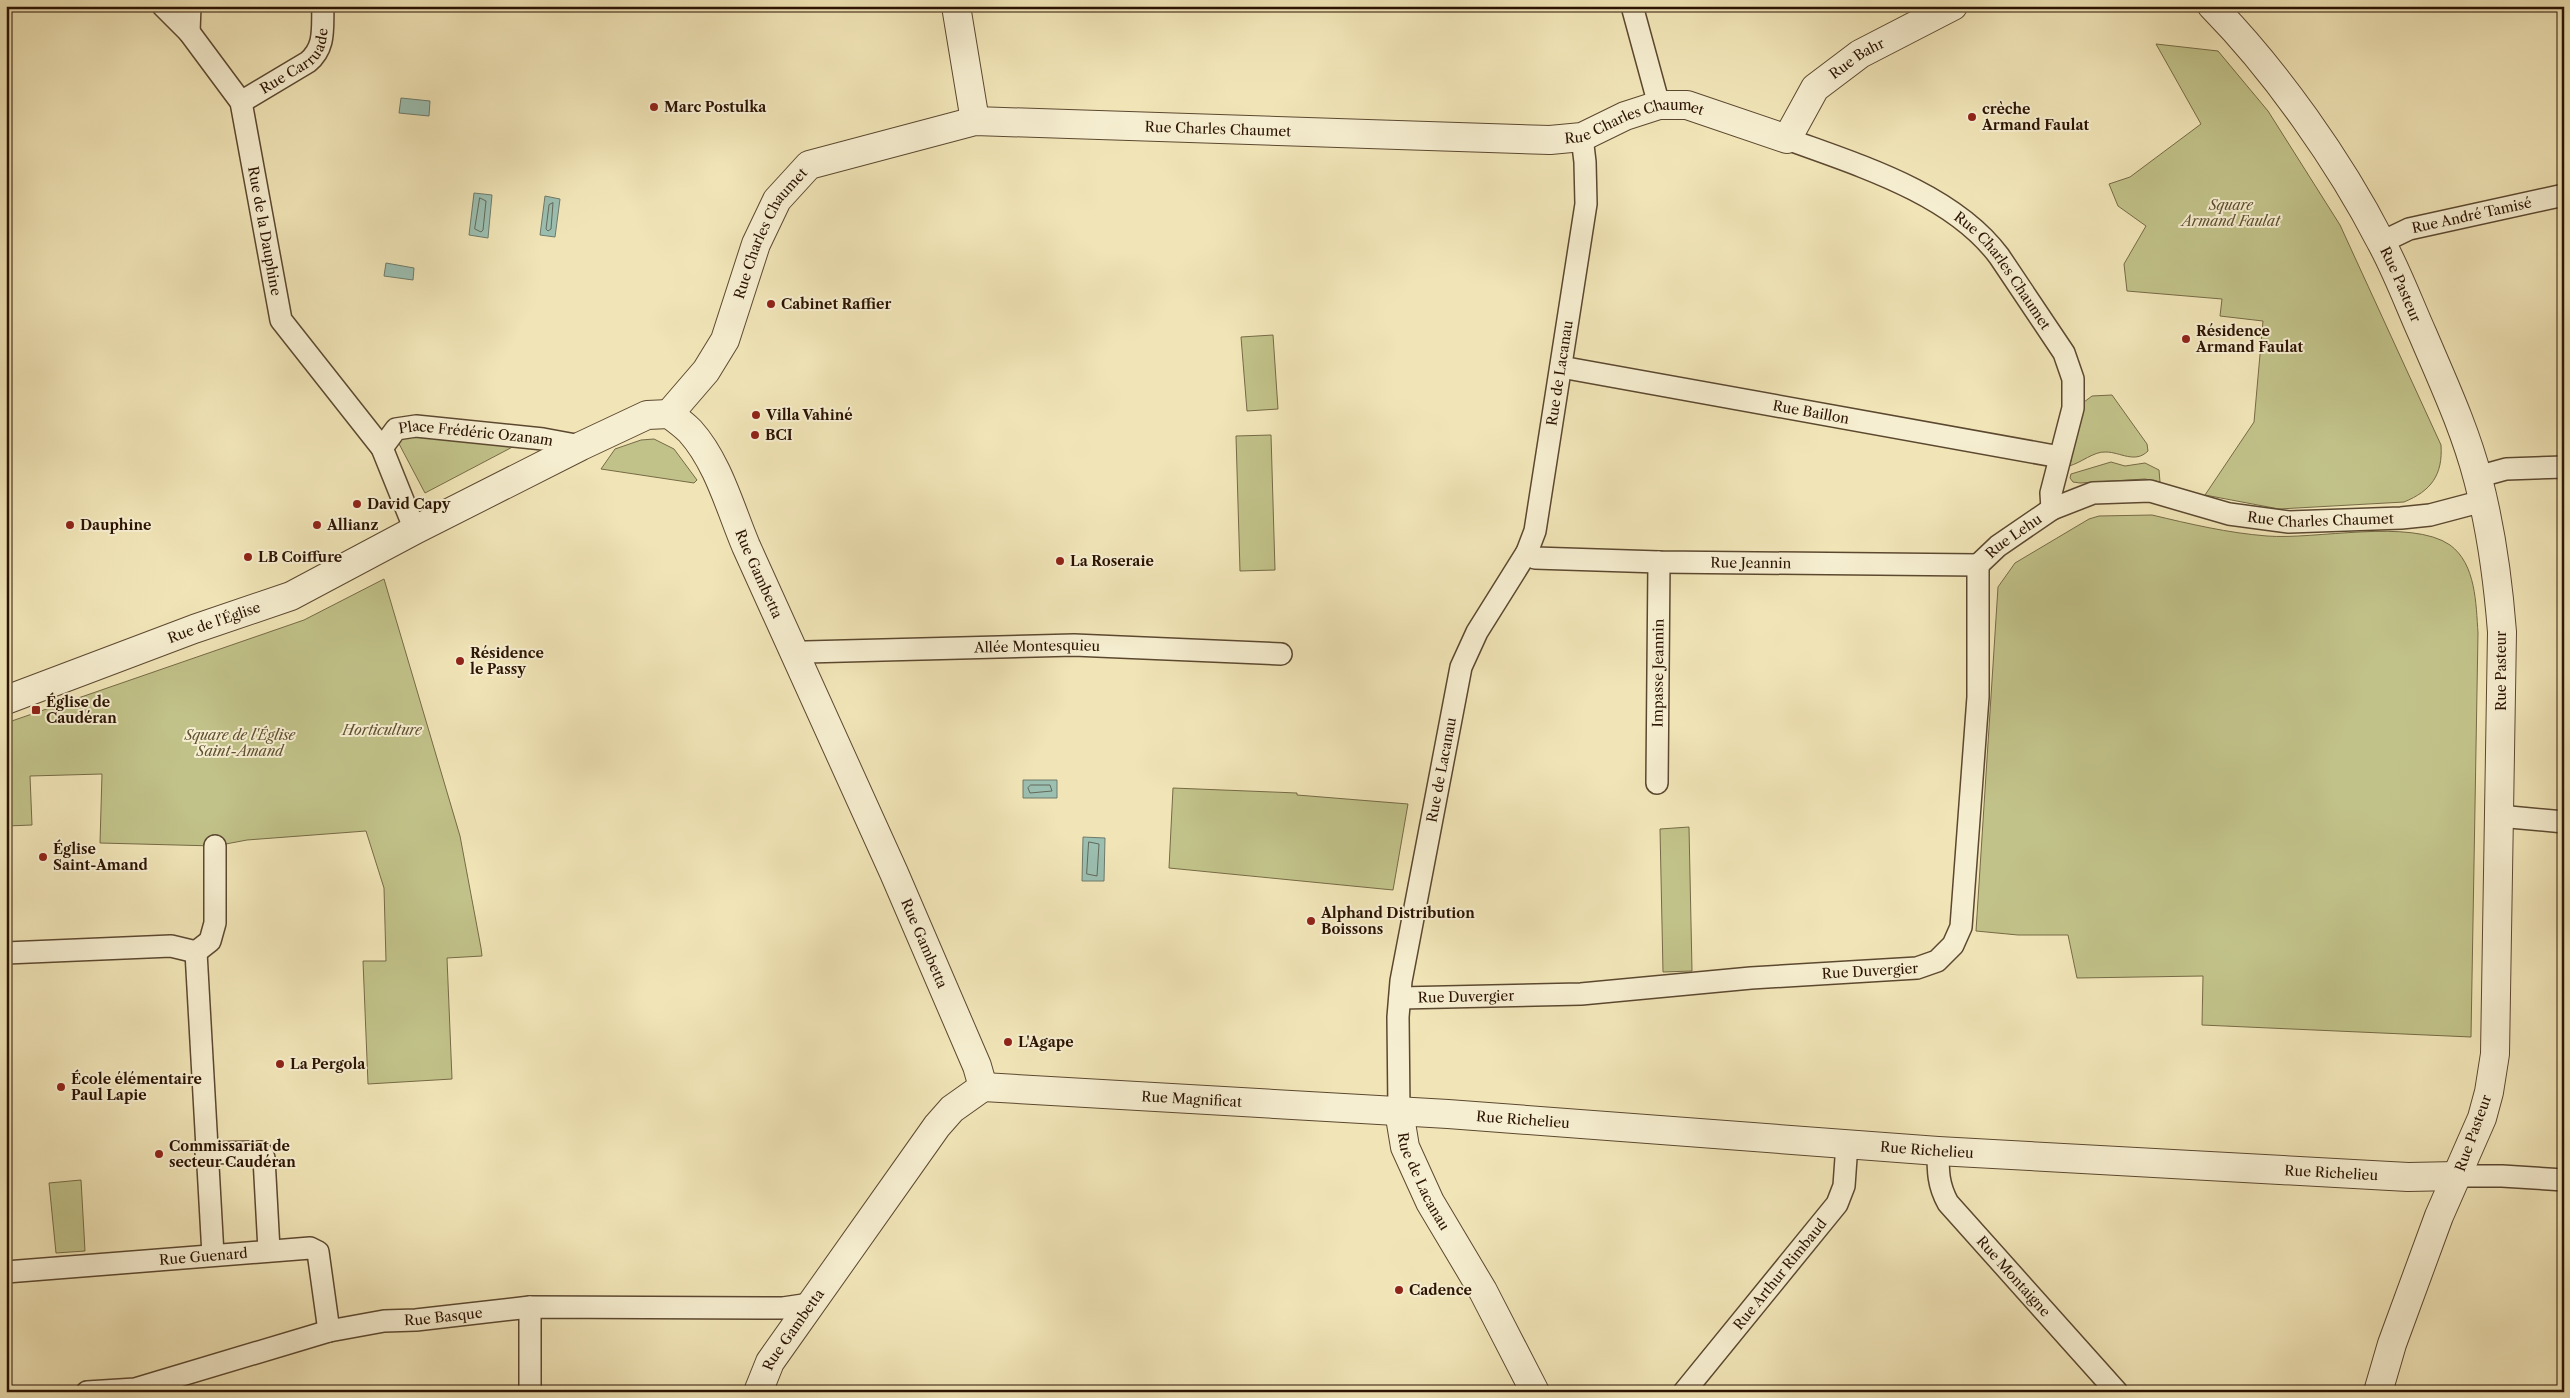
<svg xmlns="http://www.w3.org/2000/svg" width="2570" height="1398" font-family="'Libre Caslon Text',serif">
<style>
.green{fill:#c1c289;stroke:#766a46}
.water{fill:#9bbfb1;stroke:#6e7a6b}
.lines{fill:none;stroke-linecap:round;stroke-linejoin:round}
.shore{stroke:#63695a;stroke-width:1}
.minor-casing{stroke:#5c4830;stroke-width:24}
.tertiary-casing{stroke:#5c4830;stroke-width:30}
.minor{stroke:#f6eed0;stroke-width:21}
.tertiary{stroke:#f6eed0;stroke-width:28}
.poi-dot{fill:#8f2418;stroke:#f6eed0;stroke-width:2}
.labels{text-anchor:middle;stroke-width:4;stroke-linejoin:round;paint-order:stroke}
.street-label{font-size:14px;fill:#2b1303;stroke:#f6eed0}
.poi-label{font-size:14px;font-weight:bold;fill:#2b1303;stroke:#f6eed0;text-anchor:start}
.park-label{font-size:14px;font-style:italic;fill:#605032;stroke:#f6eed0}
</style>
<rect width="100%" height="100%" fill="#f1e5b7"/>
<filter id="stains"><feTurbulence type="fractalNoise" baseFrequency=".004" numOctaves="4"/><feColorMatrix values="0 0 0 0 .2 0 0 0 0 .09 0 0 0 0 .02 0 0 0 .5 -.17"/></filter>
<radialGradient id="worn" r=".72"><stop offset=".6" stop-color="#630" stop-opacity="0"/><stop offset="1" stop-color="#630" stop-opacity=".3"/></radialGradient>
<path class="green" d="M 2156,44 L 2218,51 L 2268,111 L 2340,225 L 2441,445 C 2443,475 2431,491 2404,502 L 2279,509 L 2205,495 L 2254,422 L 2263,321 L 2220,316 L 2222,299 L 2127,291 L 2124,264 L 2146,226 L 2118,206 L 2109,184 L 2130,177 L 2201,124 Z
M 1273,335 L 1278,409 L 1247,411 L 1241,337 Z
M 2112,395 L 2147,444 L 2148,451 C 2135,464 2120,452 2106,452 C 2094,451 2081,463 2069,466 L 2084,402 L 2092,396 Z
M 405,435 L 522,442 L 425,493 L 397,440 Z
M 1271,435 L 1275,570 L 1240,571 L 1236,436 Z
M 654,439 L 674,449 L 697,480 L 694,483 L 601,469 L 615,449 L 641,440 Z
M 2111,462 L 2125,466 L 2145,463 L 2159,470 L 2160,482 L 2145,479 L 2080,483 L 2073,482 L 2070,478 L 2071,474 Z
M 2152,515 C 2190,524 2228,533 2267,536 C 2315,540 2411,518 2450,545 C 2476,564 2476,604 2478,633 L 2471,1037 L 2202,1025 L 2203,976 L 2077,978 L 2068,935 L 2018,935 L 1976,931 L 1998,587 L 2015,563 L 2089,519 L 2099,516 Z
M 384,579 L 460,836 L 481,948 L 482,956 L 447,958 L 452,1079 L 368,1084 L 363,961 L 386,961 L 384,888 L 366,831 L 247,840 L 215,846 L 100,843 L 102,774 L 30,776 L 32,825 L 6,826 L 6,723 L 304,620 Z
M 1173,788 L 1297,793 L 1297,795 L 1408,804 L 1393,890 L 1169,868 Z
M 1689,827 L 1692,971 L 1663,972 L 1660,829 Z
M 81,1180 L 85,1251 L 56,1253 L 49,1183 Z"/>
<path class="water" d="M 401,98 L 430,101 L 429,116 L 399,113 Z
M 474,193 L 492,195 L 488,238 L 469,235 Z
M 545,196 L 560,199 L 555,237 L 540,235 Z
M 386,263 L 414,268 L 413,280 L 384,276 Z
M 1023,780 L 1057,780 L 1057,798 L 1023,798 Z
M 1083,837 L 1105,838 L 1104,881 L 1082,881 Z"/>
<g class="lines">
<path class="shore" d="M 480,198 L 486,201 L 483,230 L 481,232 L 475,229 Z
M 553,203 L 551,229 L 548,231 L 546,229 L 549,205 Z
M 1031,785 L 1050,785 L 1052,791 L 1030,793 L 1028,788 Z
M 1089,842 L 1099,844 L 1097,876 L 1087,874 Z"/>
<g class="minor-casing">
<g id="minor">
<path id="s1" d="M 163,6 L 189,32 L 241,102 L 281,320 L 382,448 L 415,530"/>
<path d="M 1632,6 L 1659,105"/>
<path d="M 189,32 L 190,6"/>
<path id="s2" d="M 241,102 L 308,62 C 326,47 322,28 323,6"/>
<path id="s3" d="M 1787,139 C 1858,165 1952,193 1999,256 L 2064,353 L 2073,379 L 2073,408 L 2051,493 L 2052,509 L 2093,493 L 2150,491 L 2229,514 L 2289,522 L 2401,518 L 2430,515 L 2483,501"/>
<path id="s4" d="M 2382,242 L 2409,229 L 2564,195"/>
<path id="s5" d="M 1561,367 L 2060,457"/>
<path id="s6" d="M 382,448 L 396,429 L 416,426 L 543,439 L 581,446"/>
<path d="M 2477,477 L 2506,469 L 2564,467"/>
<path id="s7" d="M 1527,552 L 1535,558 L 1659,562 L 1978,565"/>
<path id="s8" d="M 1978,565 L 1998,546 L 2052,509"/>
<path id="s9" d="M 796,656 L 806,652 L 1074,645 L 1281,654"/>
<path id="s10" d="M 1657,783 L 1659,562"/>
<path d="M 2499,816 L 2564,822"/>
<path d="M 196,952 L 213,1255"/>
<path d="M 196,952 L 210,941 L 215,923 L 215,846"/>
<path d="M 6,953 L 171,946 L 196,952"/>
<path id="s11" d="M 1400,998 L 1581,994 L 1751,978 L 1917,968 L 1937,961 L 1953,945 L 1961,927 L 1978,697 L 1978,565"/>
<path id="s12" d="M 1399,1111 L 1398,1017 L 1401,981 L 1461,667 L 1477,632 L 1527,552 L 1535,531 L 1586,204 L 1585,162 L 1582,137"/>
<path id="s13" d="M 1938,1151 C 1938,1171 1938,1185 1948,1203 L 2117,1392"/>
<path d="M 206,1153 L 261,1152 L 264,1158 L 269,1250"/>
<path d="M 2457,1176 L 2502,1176 L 2564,1180"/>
<path id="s14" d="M 6,1272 L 310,1248 L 318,1252 L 329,1331"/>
<path d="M 530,1307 L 530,1392"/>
<path id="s15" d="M 87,1392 L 135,1389 L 329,1331 L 384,1321 L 416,1320 L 530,1307 L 783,1308 L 810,1304"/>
<path id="s16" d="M 1684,1392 L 1837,1204 L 1844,1186 L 1847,1144"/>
</g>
</g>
<g class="tertiary-casing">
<g id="tertiary">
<path d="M 956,6 L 975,121"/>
<path id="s17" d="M 2212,6 C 2275,70 2340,162 2381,242 C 2397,271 2409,304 2423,335 C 2443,382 2465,429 2478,479 C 2491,529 2498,580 2502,632 L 2495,1054 L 2489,1092 L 2482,1118 L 2439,1216 L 2392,1344 L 2378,1392"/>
<path id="s18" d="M 669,414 L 706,371 L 725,340 L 756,244 L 777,200 L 809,165 L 975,121 L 1550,140 L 1582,137 L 1625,116 L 1659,105 L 1687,105 L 1787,139 L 1815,88 L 1860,54 L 1953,6"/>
<path id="s19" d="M 6,700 L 194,629 L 291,596 L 415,530 L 581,446 L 647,415 L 669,414 C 676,419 684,425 690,431 C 718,462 730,508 746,546 L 894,873 L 977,1066 L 983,1087"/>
<path id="s20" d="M 983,1087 L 1448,1114 L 1938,1151 L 2408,1177 L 2457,1176"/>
<path id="s21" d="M 1399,1111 L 1405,1147 L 1430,1202 L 1483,1291 L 1535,1392"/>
<path id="s22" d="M 758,1392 L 770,1362 L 937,1126 L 952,1109 L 983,1087"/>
</g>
</g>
<use href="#minor" class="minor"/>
<use href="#tertiary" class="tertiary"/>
</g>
<g class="poi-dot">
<circle cx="654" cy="107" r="5"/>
<circle cx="1972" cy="117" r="5"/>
<circle cx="771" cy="304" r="5"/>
<circle cx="2186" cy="339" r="5"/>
<circle cx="756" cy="415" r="5"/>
<circle cx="755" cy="435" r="5"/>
<circle cx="357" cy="504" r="5"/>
<circle cx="70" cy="525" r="5"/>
<circle cx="317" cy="525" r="5"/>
<circle cx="248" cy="557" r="5"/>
<circle cx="1060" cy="561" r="5"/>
<circle cx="460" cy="661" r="5"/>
<rect x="31" y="705" width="10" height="10" rx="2.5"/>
<circle cx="43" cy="857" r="5"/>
<circle cx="1311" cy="921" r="5"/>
<circle cx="1008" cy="1042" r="5"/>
<circle cx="280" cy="1064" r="5"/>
<circle cx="61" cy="1087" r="5"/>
<circle cx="159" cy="1154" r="5"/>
<circle cx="1399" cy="1290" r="5"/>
</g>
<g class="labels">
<g class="street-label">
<text dy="5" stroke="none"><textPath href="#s2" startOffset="70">Rue Carruade</textPath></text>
<text dy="5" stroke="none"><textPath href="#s18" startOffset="1396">Rue Bahr</textPath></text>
<text dy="5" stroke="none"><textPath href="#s18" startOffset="1125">Rue Charles Chaumet</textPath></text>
<text dy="5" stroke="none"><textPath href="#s18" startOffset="705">Rue Charles Chaumet</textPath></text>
<text dy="5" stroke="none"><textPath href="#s4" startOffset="94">Rue André Tamisé</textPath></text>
<text dy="5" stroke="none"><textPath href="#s1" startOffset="255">Rue de la Dauphine</textPath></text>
<text dy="5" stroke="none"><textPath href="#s18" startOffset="210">Rue Charles Chaumet</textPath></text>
<text dy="5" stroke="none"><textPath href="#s3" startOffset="259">Rue Charles Chaumet</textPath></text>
<text dy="5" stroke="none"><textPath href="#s17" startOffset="338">Rue Pasteur</textPath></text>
<text dy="5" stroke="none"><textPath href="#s12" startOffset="765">Rue de Lacanau</textPath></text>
<text dy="5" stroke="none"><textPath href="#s5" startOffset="254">Rue Baillon</textPath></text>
<text dy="5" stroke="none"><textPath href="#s6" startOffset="104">Place Frédéric Ozanam</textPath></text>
<text dy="5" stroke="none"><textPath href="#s3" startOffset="798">Rue Charles Chaumet</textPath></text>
<text dy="5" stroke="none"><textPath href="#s8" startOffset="46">Rue Lehu</textPath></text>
<text dy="5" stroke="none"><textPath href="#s7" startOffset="226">Rue Jeannin</textPath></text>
<text dy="5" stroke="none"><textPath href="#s19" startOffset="911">Rue Gambetta</textPath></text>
<text dy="5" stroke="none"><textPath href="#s19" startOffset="222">Rue de l'Église</textPath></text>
<text dy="5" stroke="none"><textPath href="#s9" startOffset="242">Allée Montesquieu</textPath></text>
<text transform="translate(2501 671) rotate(-90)" y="5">Rue Pasteur</text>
<text dy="5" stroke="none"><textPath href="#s10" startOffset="110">Impasse Jeannin</textPath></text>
<text dy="5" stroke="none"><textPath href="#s12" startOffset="345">Rue de Lacanau</textPath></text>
<text dy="5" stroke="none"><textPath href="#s19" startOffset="1316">Rue Gambetta</textPath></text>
<text dy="5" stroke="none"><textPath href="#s11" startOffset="471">Rue Duvergier</textPath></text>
<text dy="5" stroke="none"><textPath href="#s11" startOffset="66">Rue Duvergier</textPath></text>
<text dy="5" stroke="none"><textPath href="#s20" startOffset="209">Rue Magnificat</textPath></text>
<text dy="5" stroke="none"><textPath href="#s20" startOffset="541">Rue Richelieu</textPath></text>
<text transform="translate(2473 1133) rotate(-70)" y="5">Rue Pasteur</text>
<text dy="5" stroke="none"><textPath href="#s20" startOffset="946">Rue Richelieu</textPath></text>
<text dy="5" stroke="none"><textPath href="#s20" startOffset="1351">Rue Richelieu</textPath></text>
<text dy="5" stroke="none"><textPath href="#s21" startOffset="75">Rue de Lacanau</textPath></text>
<text dy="5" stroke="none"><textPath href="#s14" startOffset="198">Rue Guenard</textPath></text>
<text dy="5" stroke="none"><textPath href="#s16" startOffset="152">Rue Arthur Rimbaud</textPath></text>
<text dy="5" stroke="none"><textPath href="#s13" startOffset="152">Rue Montaigne</textPath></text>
<text dy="5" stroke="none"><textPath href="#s15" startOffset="366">Rue Basque</textPath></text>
<text dy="5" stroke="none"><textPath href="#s22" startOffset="72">Rue Gambetta</textPath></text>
</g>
<g class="poi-label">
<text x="664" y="112">Marc Postulka</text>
<text x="1982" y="114">crèche<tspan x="1982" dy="16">Armand Faulat</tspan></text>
<text x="781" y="309">Cabinet Raffier</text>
<text x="2196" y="336">Résidence<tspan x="2196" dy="16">Armand Faulat</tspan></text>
<text x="766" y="420">Villa Vahiné</text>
<text x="765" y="440">BCI</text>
<text x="367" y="509">David Capy</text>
<text x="80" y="530">Dauphine</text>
<text x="327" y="530">Allianz</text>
<text x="258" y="562">LB Coiffure</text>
<text x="1070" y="566">La Roseraie</text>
<text x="470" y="658">Résidence<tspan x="470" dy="16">le Passy</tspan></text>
<text x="46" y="707">Église de<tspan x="46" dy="16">Caudéran</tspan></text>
<text x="53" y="854">Église<tspan x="53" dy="16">Saint-Amand</tspan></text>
<text x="1321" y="918">Alphand Distribution<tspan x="1321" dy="16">Boissons</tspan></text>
<text x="1018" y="1047">L'Agape</text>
<text x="290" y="1069">La Pergola</text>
<text x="71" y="1084">École élémentaire<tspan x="71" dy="16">Paul Lapie</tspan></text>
<text x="169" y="1151">Commissariat de<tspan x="169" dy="16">secteur Caudéran</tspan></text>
<text x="1409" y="1295">Cadence</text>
</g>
<g class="park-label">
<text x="2231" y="210">Square<tspan x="2231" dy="16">Armand Faulat</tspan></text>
<text x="382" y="735">Horticulture</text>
<text x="240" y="740">Square de l'Église<tspan x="240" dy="16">Saint-Amand</tspan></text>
</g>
</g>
<rect width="2570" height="1398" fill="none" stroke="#f1e5b7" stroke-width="25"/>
<rect x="8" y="8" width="2555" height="1383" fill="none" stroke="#2b1303" stroke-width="2.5"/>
<rect x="12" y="12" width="2545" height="1373" fill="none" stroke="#2b1303"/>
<rect width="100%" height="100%" filter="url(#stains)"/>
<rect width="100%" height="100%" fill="url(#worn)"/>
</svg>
